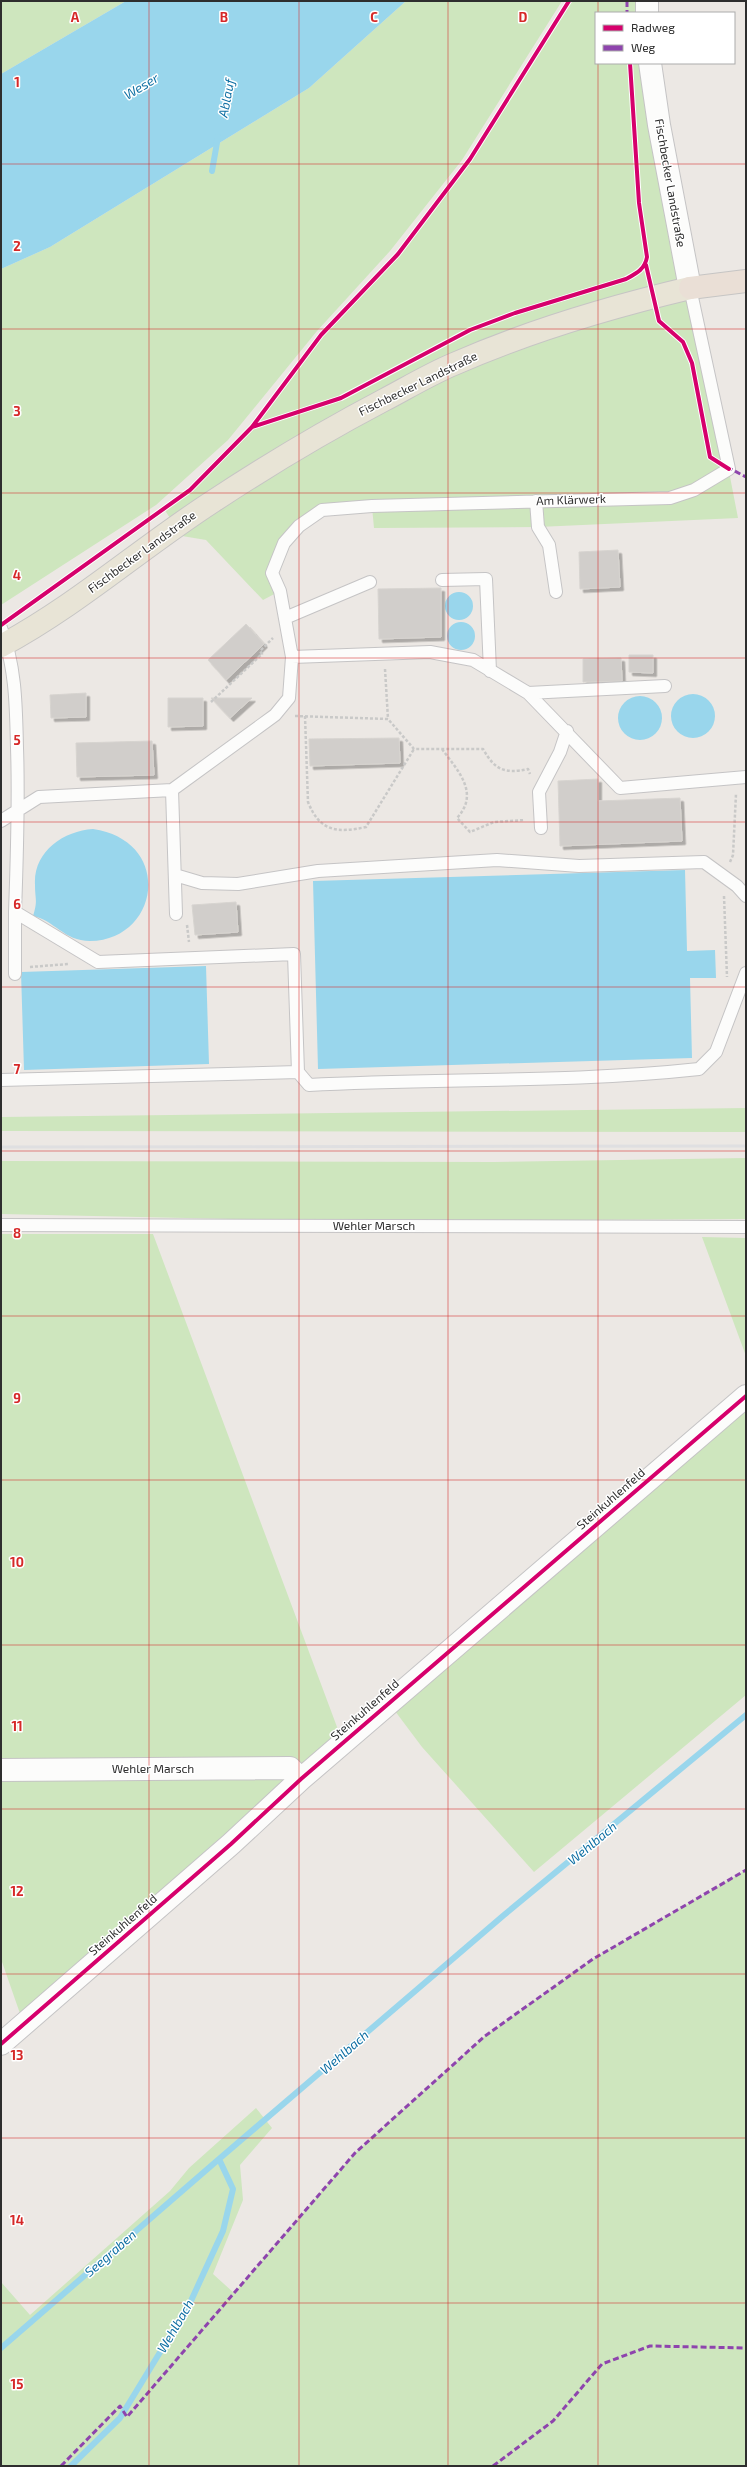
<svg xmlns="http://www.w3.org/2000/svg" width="747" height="2467" font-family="'Exo 2',sans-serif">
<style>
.green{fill:#cee6be}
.water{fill:#99d6ec}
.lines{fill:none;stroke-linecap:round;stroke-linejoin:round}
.stream{stroke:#99d6ec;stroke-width:6}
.building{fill:#d1cecb;stroke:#d7d4d0;filter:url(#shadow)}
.lane-casing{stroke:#c5c4c5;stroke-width:14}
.street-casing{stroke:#c5c4c5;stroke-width:24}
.secondary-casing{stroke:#c5c4c5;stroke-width:24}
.primary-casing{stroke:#c6c5c4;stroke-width:24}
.highway-casing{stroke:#c6c5c4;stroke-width:24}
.path{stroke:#c9c9c8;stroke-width:2.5;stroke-dasharray:3 2;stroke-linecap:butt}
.lane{stroke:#fcfcfb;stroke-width:12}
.street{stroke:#fcfcfb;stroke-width:22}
.secondary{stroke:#fcfcfb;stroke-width:22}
.primary{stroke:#e8e4d6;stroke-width:22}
.highway{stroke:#eadfd6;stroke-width:22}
.rail{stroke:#dfdfe1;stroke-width:3}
.quiet{stroke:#8e44ad;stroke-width:3;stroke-dasharray:6 3;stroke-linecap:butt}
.cycleway-casing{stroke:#fff;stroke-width:6}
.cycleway{stroke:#d6006c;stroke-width:4}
.grid{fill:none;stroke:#d62828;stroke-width:1;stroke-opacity:0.55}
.labels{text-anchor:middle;stroke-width:3;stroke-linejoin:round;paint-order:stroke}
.street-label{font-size:12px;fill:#2e2e2e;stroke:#fff}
.water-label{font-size:13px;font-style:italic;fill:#0d6fa3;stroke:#fff}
.grid-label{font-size:13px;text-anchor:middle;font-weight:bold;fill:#d62828;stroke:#fff;stroke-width:3;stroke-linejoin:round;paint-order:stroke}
</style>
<defs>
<filter id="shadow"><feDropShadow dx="3.5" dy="3.5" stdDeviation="0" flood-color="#0004"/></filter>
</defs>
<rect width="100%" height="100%" fill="#ece8e4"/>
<path class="green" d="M 1,1 L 126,1 L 1,74 Z
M 406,1 L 562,1 L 462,160 L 390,251 L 317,331 L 228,440 L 156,505 L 1,605 L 1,269 L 50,247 L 309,88 Z
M 569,1 L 647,1 L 647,13 L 596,13 L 596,63 L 650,63 L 738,518 L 538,527 L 374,528 L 372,507 L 322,510 L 299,526 L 272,573 L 280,591 L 263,600 L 206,540 L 182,536 L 164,509 L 190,490 L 252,427 L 321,335 L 398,254 L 470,159 Z
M 746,1108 L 746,1132 L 1,1131 L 1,1117 Z
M 746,1158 L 746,1219 L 331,1221 L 1,1214 L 1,1161 L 494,1162 Z
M 1,1234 L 153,1234 L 343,1743 L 24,2025 L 1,1959 Z
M 702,1237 L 746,1238 L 746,1356 Z
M 746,1396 L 746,1695 L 534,1872 L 422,1747 L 389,1703 Z
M 746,1870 L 746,2466 L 1,2466 L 1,2282 L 30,2315 L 170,2191 L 189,2168 L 256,2108 L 272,2128 L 240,2165 L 243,2200 L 213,2274 L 234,2293 L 355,2153 L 485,2036 L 593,1959 Z"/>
<path class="water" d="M 126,1 L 406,1 L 309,88 L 50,247 L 1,269 L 1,74 Z
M445 606a14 14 0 1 1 28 0a14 14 0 1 1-28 0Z
M447 636a14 14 0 1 1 28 0a14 14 0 1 1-28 0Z
M671 716a22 22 0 1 1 44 0a22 22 0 1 1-44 0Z
M618 718a22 22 0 1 1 44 0a22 22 0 1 1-44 0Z
M 93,829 C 174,841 160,940 90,941 C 64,941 54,920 33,916 C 38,900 35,900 35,885 C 33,852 63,831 93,829 Z
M 685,870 L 687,951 L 715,950 L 716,978 L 690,978 L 692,1058 L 318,1069 L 313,881 Z
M 206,966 L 209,1064 L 24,1070 L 21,972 Z"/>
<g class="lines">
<path class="stream" d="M 212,171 L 218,137
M 1,2348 L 219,2159
M 71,2466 L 120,2418 L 190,2303 L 223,2231 L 233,2189 L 219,2159 L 504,1915 L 746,1715"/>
</g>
<path class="building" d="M 618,550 L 620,587 L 580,589 L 579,552 Z
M 441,588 L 441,637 L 379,639 L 378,589 Z
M 246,624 L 264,644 L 226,680 L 208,660 Z
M 629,655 L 653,655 L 653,673 L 629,672 Z
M 621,658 L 622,681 L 583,682 L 583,659 Z
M 86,693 L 86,717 L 51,718 L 50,695 Z
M 168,698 L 203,698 L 203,726 L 168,727 Z
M 211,698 L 252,698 L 230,718 Z
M 399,738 L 400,763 L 310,766 L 309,739 Z
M 152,741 L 154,775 L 77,777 L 76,743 Z
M 598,779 L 598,801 L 680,798 L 682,841 L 560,846 L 558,781 Z
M 236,902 L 238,932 L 195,935 L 192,905 Z"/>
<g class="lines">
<g class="lane-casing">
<path id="lane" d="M 536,501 L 538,527 L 549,545 L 556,592
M 442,580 L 486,579 L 490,671
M 285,618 L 370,582
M 1,628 C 16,667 16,707 17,748 C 19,803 17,857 15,912 L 98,962 L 294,954 L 298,1072 L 1,1080
M 292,657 L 430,652 L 473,660 L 528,693 L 620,788 L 746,777
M 528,693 L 665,686
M 172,790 L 176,914
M 1,821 L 39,797 L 172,790 L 275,715 L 289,698 L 292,657 L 280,591 L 272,573 L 284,543 L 299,526 L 322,510 L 372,506 L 670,498 L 694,490 L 729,469 L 690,288
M 541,828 L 539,792 L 560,752 L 567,731
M 175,875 L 202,883 L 238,884 L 318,871 L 497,860 L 579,866 L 704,862 L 737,886 L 746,896
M 15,974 L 15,912
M 298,1072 L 309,1085 C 439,1078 570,1083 699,1069 L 716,1052 L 746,973
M 1,1225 L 746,1227"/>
</g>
<g class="street-casing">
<path id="street" d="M 1,1770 L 290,1768 L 301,1779
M 1,2044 L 231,1844 L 301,1779 L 746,1396"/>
</g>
<g class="secondary-casing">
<path id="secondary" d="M 647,1 L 647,13
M 650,63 L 659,125 L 690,288"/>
</g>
<g class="primary-casing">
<path id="primary" d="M 1,646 C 76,606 141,548 212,502 C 268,465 325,431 384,400 C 407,388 430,374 454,364 C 529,331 610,307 690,288"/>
</g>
<g class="highway-casing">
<path id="highway" d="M 690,288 L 746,281"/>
</g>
<path class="path" d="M 385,669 L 388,719
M 211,702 L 262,654 L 260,651 L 273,638
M 295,716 L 388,719 L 414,749 L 483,749 C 495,770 504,774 528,769 L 530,774
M 305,716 L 308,802 C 320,832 337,833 366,827 L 414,749
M 442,749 C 458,771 480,793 457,818 L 470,832 L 494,822 L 525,820
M 730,862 L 733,855 L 736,794
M 724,896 L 727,977
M 187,925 L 189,942
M 30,967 L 69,964"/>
<use href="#lane" class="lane"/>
<use href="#street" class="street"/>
<use href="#secondary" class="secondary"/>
<use href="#primary" class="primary"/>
<use href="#highway" class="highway"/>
<path class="rail" d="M 1,1147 L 746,1146"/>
<path class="quiet" d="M 627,1 L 627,13
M 727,467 L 746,477
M 61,2466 L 120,2406 L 127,2417 L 355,2153 L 485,2036 L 593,1959 L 746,1870
M 493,2466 L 553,2421 L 602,2364 L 650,2346 L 746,2348"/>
<g class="cycleway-casing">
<path id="cycleway" d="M 646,265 L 659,321 L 683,342 L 692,363 L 710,457 L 729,469
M 252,427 L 341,398 L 470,330 L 515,313 L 626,279 C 637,273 645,269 647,257 L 639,203 L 630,63
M 1,625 L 190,490 L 252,427 L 321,335 L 398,254 L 470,159 L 569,1
M 1,2044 L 231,1844 L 301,1779 L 746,1396"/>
</g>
<use href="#cycleway" class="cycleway"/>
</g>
<path class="grid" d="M 149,1 L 149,2466M 299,1 L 299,2466M 448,1 L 448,2466M 598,1 L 598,13M 598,63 L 598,2466M 1,164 L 746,164M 1,329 L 746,329M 1,493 L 746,493M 1,658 L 746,658M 1,822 L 746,822M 1,987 L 746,987M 1,1151 L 746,1151M 1,1316 L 746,1316M 1,1480 L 746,1480M 1,1645 L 746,1645M 1,1809 L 746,1809M 1,1974 L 746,1974M 1,2138 L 746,2138M 1,2303 L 746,2303"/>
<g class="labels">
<g class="street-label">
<text transform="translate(670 183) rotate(80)" y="4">Fischbecker Landstraße</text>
<text transform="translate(418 384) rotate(-26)" y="4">Fischbecker Landstraße</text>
<text transform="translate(571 500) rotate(-2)" y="4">Am Klärwerk</text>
<text transform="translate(142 552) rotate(-36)" y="4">Fischbecker Landstraße</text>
<text x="374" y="1230">Wehler Marsch</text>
<text transform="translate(611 1499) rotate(-41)" y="4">Steinkuhlenfeld</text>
<text transform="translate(365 1710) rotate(-41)" y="4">Steinkuhlenfeld</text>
<text x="153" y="1773">Wehler Marsch</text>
<text transform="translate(123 1925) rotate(-41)" y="4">Steinkuhlenfeld</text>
</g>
<g class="water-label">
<text transform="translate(141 86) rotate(-31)" y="5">Weser</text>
<text transform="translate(226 98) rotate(-79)" y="5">Ablauf</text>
<text transform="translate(592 1843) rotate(-40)" y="5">Wehlbach</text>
<text transform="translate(344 2052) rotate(-41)" y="5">Wehlbach</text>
<text transform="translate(110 2253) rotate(-41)" y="5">Seegraben</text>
<text transform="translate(175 2326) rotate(-60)" y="5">Wehlbach</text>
</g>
</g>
<g class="grid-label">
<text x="75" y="22">A</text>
<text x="224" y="22">B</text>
<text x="374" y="22">C</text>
<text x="523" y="22">D</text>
<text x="17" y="87">1</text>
<text x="17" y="251">2</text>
<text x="17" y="416">3</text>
<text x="17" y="580">4</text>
<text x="17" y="745">5</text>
<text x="17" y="909">6</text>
<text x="17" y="1074">7</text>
<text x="17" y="1238">8</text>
<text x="17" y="1403">9</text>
<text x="17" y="1567">10</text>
<text x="17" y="1731">11</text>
<text x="17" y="1896">12</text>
<text x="17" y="2060">13</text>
<text x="17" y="2225">14</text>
<text x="17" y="2389">15</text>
</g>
<rect width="747" height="2467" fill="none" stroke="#2e2e2e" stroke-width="4"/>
<rect x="595" y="12" width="140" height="52" fill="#ffffff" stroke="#ababab"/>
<rect x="603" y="25" width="20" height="6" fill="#d6006c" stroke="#ababab"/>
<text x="631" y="32" font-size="12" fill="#2e2e2e">Radweg</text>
<rect x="603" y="45" width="20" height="6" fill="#8e44ad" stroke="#ababab"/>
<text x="631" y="52" font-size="12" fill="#2e2e2e">Weg</text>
</svg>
